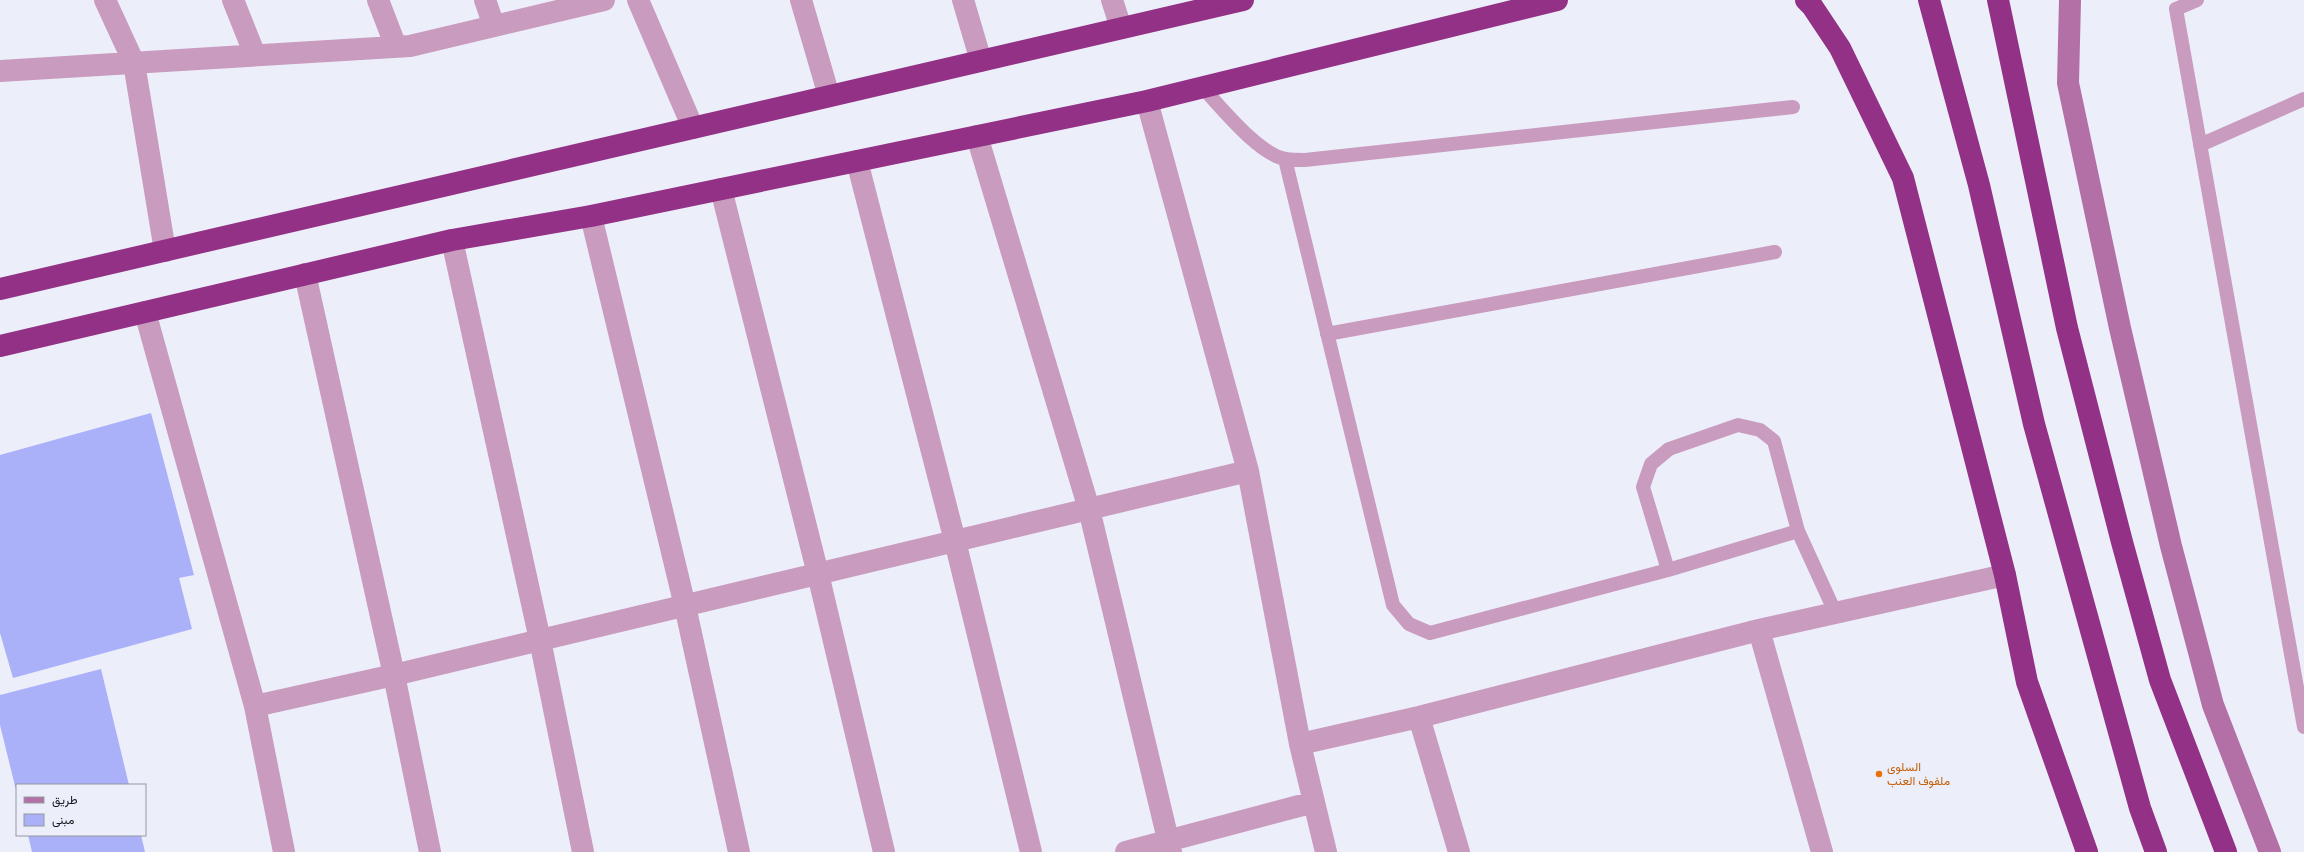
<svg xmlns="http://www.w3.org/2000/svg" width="2304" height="852" font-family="Merriweather,Vazirmatn,serif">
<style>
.building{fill:#aab1f9}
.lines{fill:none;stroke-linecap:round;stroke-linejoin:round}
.lane{stroke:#c99bbf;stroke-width:14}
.street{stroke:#c99bbf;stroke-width:22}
.secondary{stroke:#b370a7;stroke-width:22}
.highway{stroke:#923185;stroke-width:22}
.food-dot{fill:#e8710a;stroke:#eceefa;stroke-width:1.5}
.labels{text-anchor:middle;stroke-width:3;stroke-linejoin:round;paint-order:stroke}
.food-label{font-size:12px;fill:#c56008;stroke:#eceefa;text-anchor:start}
</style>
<rect width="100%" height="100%" fill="#eceefa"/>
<path class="building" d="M 151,413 L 194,575 L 179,578 L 192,629 L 13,678 L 0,633 L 0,455 Z
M 101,669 L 129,785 L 17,785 L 16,790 L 0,725 L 0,695 Z
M 28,835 L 141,835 L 145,852 L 32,852 Z"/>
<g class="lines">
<path class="lane" d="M 2197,0 L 2176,9 L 2304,727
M 1202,87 C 1221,107 1259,155 1286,159 C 1292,160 1299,160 1305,160 L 1793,107
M 2200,145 L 2304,99
M 1285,159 L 1393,605 L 1409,624 L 1430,633 L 1668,570 L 1798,531
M 1327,334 L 1775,252
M 1668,570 L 1643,487 L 1651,464 L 1669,449 L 1738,425 L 1760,430 L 1774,441 L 1798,531 L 1835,612"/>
<path class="street" d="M 105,0 L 134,63 L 165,251
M 233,0 L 255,55
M 378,0 L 396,47
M 485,0 L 494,26
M 638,0 L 693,128
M 801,0 L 829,96
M 963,0 L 981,61
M 1112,0 L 1121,28
M 0,71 L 410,46 L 604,0
M 1147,101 L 1248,471 L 1300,744 L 1326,852
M 977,136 L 1089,509 L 1171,852
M 857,161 L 955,541 L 1031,852
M 721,189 L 818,574 L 884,852
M 591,216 L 685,606 L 739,852
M 452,240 L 540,640 L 583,852
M 305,274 L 394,675 L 430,852
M 145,312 L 255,706 L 284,852
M 1759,630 L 1822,852
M 255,706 L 394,675 L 1248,471
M 1419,717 L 1459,852
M 1300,744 L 1419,717 L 1759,630 L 2005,575
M 1126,852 L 1314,802"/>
<path class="secondary" d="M 2070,0 L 2068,83 L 2120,328 L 2171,546 L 2213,705 L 2270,852"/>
<path class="highway" d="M 1806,0 L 1812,6 L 1840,48 L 1903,178 L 2005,575 L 2027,682 L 2087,852
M 1929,0 L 1979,185 L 2034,424 L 2140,808 L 2156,852
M 1998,0 L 2067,328 L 2122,542 L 2160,680 L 2226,852
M 0,289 L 1243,0
M 0,346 L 452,240 L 591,216 L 1147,101 L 1557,0"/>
</g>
<circle class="food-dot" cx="1879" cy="774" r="4"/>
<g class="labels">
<g class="food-label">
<text x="1887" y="771">السلوى<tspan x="1887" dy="14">ملفوف العنب</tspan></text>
</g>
</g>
<rect x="16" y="784" width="130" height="52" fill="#eceefa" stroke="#9698a1"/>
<rect x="24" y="797" width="20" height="6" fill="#b370a7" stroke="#9698a1"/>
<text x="52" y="804" font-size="12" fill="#16171b">طريق</text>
<rect x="24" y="814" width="20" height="12" fill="#aab1f9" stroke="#9698a1"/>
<text x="52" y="824" font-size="12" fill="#16171b">مبنى</text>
</svg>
